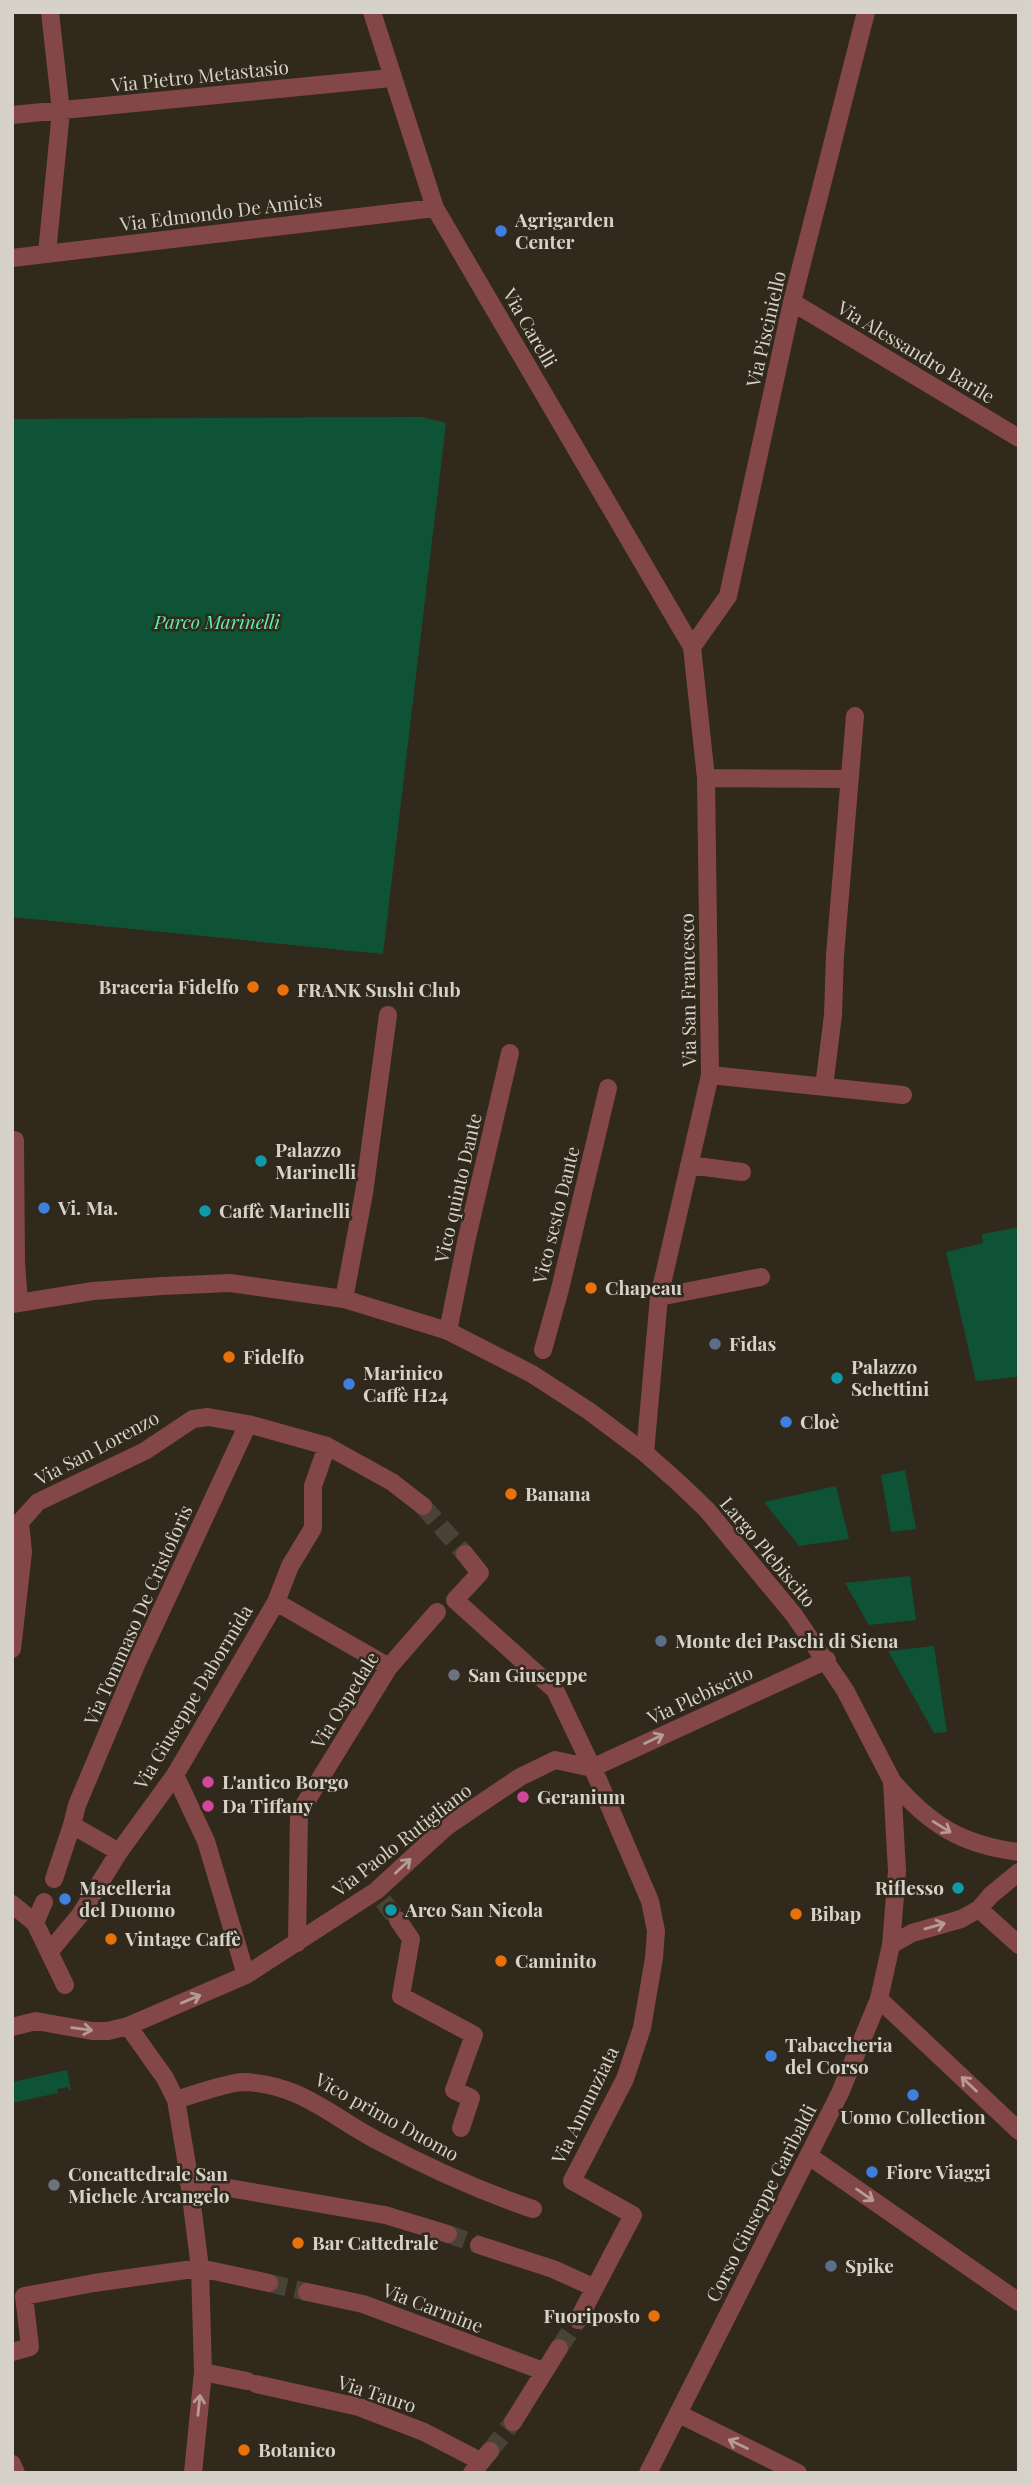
<svg xmlns="http://www.w3.org/2000/svg" width="1031" height="2485" font-family="'Playfair Display',serif">
<style>
.green{fill:#0f5337}
.lines{fill:none;stroke-linecap:round;stroke-linejoin:round}
.minor-tunnel{stroke:#494236;stroke-width:18;stroke-dasharray:18 9;stroke-linecap:butt}
.pedestrian{stroke:#844748;stroke-width:18}
.minor{stroke:#844748;stroke-width:18}
.tertiary{stroke:#844748;stroke-width:18}
.oneway{stroke:#b59a95}
.shop-dot{fill:#3f7fe0;stroke:#30291c;stroke-width:2.5}
.food-dot{fill:#e8710a;stroke:#30291c;stroke-width:2.5}
.culture-dot{fill:#0f9aa8;stroke:#30291c;stroke-width:2.5}
.service-dot{fill:#5c6f8a;stroke:#30291c;stroke-width:2.5}
.worship-dot{fill:#6b7280;stroke:#30291c;stroke-width:2.5}
.hotel-dot{fill:#d1479c;stroke:#30291c;stroke-width:2.5}
.labels{text-anchor:middle;stroke-width:5;stroke-linejoin:round;paint-order:stroke}
.street-label{font-size:19px;fill:#d6d1c9;stroke:#30291c}
.poi-label{font-size:19px;font-weight:bold;fill:#d6d1c9;stroke:#30291c;text-anchor:start}
.park-label{font-size:19px;font-style:italic;fill:#61efae;stroke:#30291c}
</style>
<rect width="100%" height="100%" fill="#30291c"/>
<path class="green" d="M 423,417 L 446,423 L 383,954 L 12,917 L 12,419 Z
M 1019,1227 L 1019,1377 L 976,1381 L 946,1252 L 983,1243 L 982,1234 Z
M 905,1470 L 916,1529 L 891,1532 L 881,1475 Z
M 836,1486 L 849,1539 L 799,1546 L 764,1502 Z
M 910,1576 L 916,1620 L 869,1625 L 845,1583 Z
M 934,1646 L 947,1732 L 934,1733 L 888,1651 Z
M 67,2070 L 71,2090 L 69,2090 L 68,2087 L 57,2089 L 58,2093 L 12,2103 L 12,2082 Z"/>
<g class="lines">
<path class="minor-tunnel" d="M 423,1506 L 465,1554
M 383,1901 L 398,1920
M 448,2234 L 479,2245
M 269,2283 L 307,2292
M 559,2348 L 578,2320
M 490,2451 L 513,2422"/>
<path class="pedestrian" d="M 12,1904 L 35,1923 L 65,1985"/>
<path class="minor" d="M 372,12 L 435,208 L 692,647 L 706,778 L 710,1075 L 659,1297 L 645,1453
M 12,115 L 391,78
M 47,253 L 61,111 L 50,12
M 12,258 L 435,208
M 792,302 L 1019,438
M 692,647 L 728,596 L 792,302 L 866,12
M 706,778 L 850,779
M 710,1075 L 903,1095
M 824,1087 L 833,1015 L 835,955 L 855,716
M 15,1140 L 16,1263 L 19,1302
M 689,1165 L 742,1172
M 659,1297 L 761,1277
M 344,1299 L 364,1193 L 388,1015
M 448,1331 L 466,1242 L 510,1053
M 543,1350 L 560,1289 L 608,1088
M 12,1524 L 20,1522 L 38,1502 L 145,1451 L 193,1419 L 208,1417 L 248,1424 L 327,1446 L 392,1482 L 423,1506
M 465,1554 L 480,1573 L 455,1600 L 555,1690 L 599,1782 L 650,1901 L 656,1931 L 654,1958 L 642,2028 L 625,2079 L 572,2181 L 633,2215 L 578,2320
M 276,1602 L 389,1667
M 12,1649 L 23,1552 L 20,1522
M 592,1768 L 827,1660
M 175,1775 L 206,1841 L 246,1975
M 892,1781 C 929,1824 961,1845 1019,1852
M 119,1852 L 72,1825 L 77,1805 L 136,1665 L 248,1424
M 54,1879 L 72,1825
M 979,1909 L 1019,1945
M 398,1920 L 411,1939 L 401,1996 L 474,2035 L 454,2090 L 471,2098 L 461,2128
M 35,1923 L 44,1902
M 297,1943 L 299,1813 L 389,1667 L 437,1612
M 891,1945 L 912,1933 L 961,1919 L 979,1909 L 991,1895 L 1019,1872
M 50,1951 L 80,1915 L 119,1852 L 175,1775 L 276,1602 L 290,1566 L 313,1528 L 313,1486 L 327,1446
M 879,1999 L 1019,2131
M 128,2026 L 165,2078 L 176,2100 L 187,2165 L 200,2268 L 203,2372 L 193,2473
M 12,2027 L 36,2021 L 92,2031 L 108,2031 L 128,2026 L 246,1975 L 376,1891 L 446,1827 L 520,1777 L 555,1760 L 592,1768
M 176,2100 C 193,2095 228,2082 244,2082 C 301,2084 333,2118 380,2142 C 429,2168 480,2191 533,2209
M 809,2156 L 1019,2302
M 188,2181 L 385,2215 L 448,2234
M 479,2245 L 553,2269 L 595,2288
M 307,2292 L 363,2304 L 543,2371
M 12,2352 L 30,2347 L 24,2296 L 94,2283 L 200,2268 L 269,2283
M 203,2372 L 247,2381
M 256,2384 L 359,2407 L 424,2432 L 480,2461
M 679,2414 L 798,2473
M 513,2422 L 559,2348
M 12,2464 L 16,2473
M 472,2473 L 490,2451"/>
<path class="tertiary" d="M 12,1304 L 93,1291 L 162,1286 L 230,1283 L 344,1299 L 448,1331 L 532,1374 L 589,1411 L 645,1453 L 680,1484 L 707,1510 L 794,1615 L 845,1690 L 892,1781 L 897,1871 L 891,1945 L 879,1999 L 840,2093 L 648,2473"/>
</g>
<defs><path id="oneway-shaft" d="M-6 0H5M1.5-3L5.5 0L1.5 3" fill="none" stroke-width="1.6" stroke-linecap="round" stroke-linejoin="round" transform="scale(1.75)"/></defs>
<g class="oneway">
<use href="#oneway-shaft" transform="translate(654 1739) rotate(-25)"/>
<use href="#oneway-shaft" transform="translate(942 1827) rotate(32)"/>
<use href="#oneway-shaft" transform="translate(403 1866) rotate(-43)"/>
<use href="#oneway-shaft" transform="translate(935 1926) rotate(-16)"/>
<use href="#oneway-shaft" transform="translate(191 1999) rotate(-23)"/>
<use href="#oneway-shaft" transform="translate(82 2029) rotate(8)"/>
<use href="#oneway-shaft" transform="translate(969 2084) rotate(-136)"/>
<use href="#oneway-shaft" transform="translate(865 2195) rotate(35)"/>
<use href="#oneway-shaft" transform="translate(199 2405) rotate(-84)"/>
<use href="#oneway-shaft" transform="translate(738 2444) rotate(-154)"/>
</g>
<g class="shop-dot">
<circle cx="501" cy="231" r="7"/>
<circle cx="44" cy="1208" r="7"/>
<circle cx="349" cy="1384" r="7"/>
<circle cx="786" cy="1422" r="7"/>
<circle cx="65" cy="1899" r="7"/>
<circle cx="771" cy="2056" r="7"/>
<circle cx="913" cy="2095" r="7"/>
<circle cx="872" cy="2172" r="7"/>
</g>
<g class="food-dot">
<circle cx="253" cy="987" r="7"/>
<circle cx="283" cy="990" r="7"/>
<circle cx="591" cy="1288" r="7"/>
<circle cx="229" cy="1357" r="7"/>
<circle cx="511" cy="1494" r="7"/>
<circle cx="796" cy="1914" r="7"/>
<circle cx="111" cy="1939" r="7"/>
<circle cx="501" cy="1961" r="7"/>
<circle cx="298" cy="2243" r="7"/>
<circle cx="654" cy="2316" r="7"/>
<circle cx="244" cy="2450" r="7"/>
</g>
<g class="culture-dot">
<circle cx="261" cy="1161" r="7"/>
<circle cx="205" cy="1211" r="7"/>
<circle cx="837" cy="1378" r="7"/>
<circle cx="958" cy="1888" r="7"/>
<circle cx="391" cy="1910" r="7"/>
</g>
<g class="service-dot">
<circle cx="715" cy="1344" r="7"/>
<circle cx="661" cy="1641" r="7"/>
<circle cx="831" cy="2266" r="7"/>
</g>
<g class="worship-dot">
<circle cx="454" cy="1675" r="7"/>
<circle cx="54" cy="2185" r="7"/>
</g>
<g class="hotel-dot">
<circle cx="208" cy="1782" r="7"/>
<circle cx="523" cy="1797" r="7"/>
<circle cx="208" cy="1806" r="7"/>
</g>
<g class="labels">
<g class="street-label">
<text transform="translate(200 76) rotate(-6)" y="7">Via Pietro Metastasio</text>
<text transform="translate(221 212) rotate(-7)" y="7">Via Edmondo De Amicis</text>
<text transform="translate(530 328) rotate(60)" y="7">Via Carelli</text>
<text transform="translate(766 329) rotate(-77)" y="7">Via Pisciniello</text>
<text transform="translate(916 352) rotate(31)" y="7">Via Alessandro Barile</text>
<text transform="translate(688 990) rotate(-91)" y="7">Via San Francesco</text>
<text transform="translate(458 1188) rotate(-77)" y="7">Vico quinto Dante</text>
<text transform="translate(556 1215) rotate(-76)" y="7">Vico sesto Dante</text>
<text transform="translate(97 1448) rotate(-28)" y="7">Via San Lorenzo</text>
<text transform="translate(768 1552) rotate(50)" y="7">Largo Plebiscito</text>
<text transform="translate(138 1615) rotate(-66)" y="7">Via Tommaso De Cristoforis</text>
<text transform="translate(700 1695) rotate(-25)" y="7">Via Plebiscito</text>
<text transform="translate(193 1697) rotate(-59)" y="7">Via Giuseppe Dabormida</text>
<text transform="translate(345 1700) rotate(-58)" y="7">Via Ospedale</text>
<text transform="translate(402 1840) rotate(-38)" y="7">Via Paolo Rutigliano</text>
<text transform="translate(585 2105) rotate(-64)" y="7">Via Annunziata</text>
<text transform="translate(387 2117) rotate(29)" y="7">Vico primo Duomo</text>
<text transform="translate(761 2203) rotate(-63)" y="7">Corso Giuseppe Garibaldi</text>
<text transform="translate(433 2308) rotate(21)" y="7">Via Carmine</text>
<text transform="translate(377 2394) rotate(18)" y="7">Via Tauro</text>
</g>
<g class="poi-label">
<text x="515" y="227">Agrigarden<tspan x="515" dy="22">Center</tspan></text>
<text x="239" y="994" text-anchor="end">Braceria Fidelfo</text>
<text x="297" y="997">FRANK Sushi Club</text>
<text x="275" y="1157">Palazzo<tspan x="275" dy="22">Marinelli</tspan></text>
<text x="58" y="1215">Vi. Ma.</text>
<text x="219" y="1218">Caffè Marinelli</text>
<text x="605" y="1295">Chapeau</text>
<text x="729" y="1351">Fidas</text>
<text x="243" y="1364">Fidelfo</text>
<text x="851" y="1374">Palazzo<tspan x="851" dy="22">Schettini</tspan></text>
<text x="363" y="1380">Marinico<tspan x="363" dy="22">Caffè H24</tspan></text>
<text x="800" y="1429">Cloè</text>
<text x="525" y="1501">Banana</text>
<text x="675" y="1648">Monte dei Paschi di Siena</text>
<text x="468" y="1682">San Giuseppe</text>
<text x="222" y="1789">L'antico Borgo</text>
<text x="537" y="1804">Geranium</text>
<text x="222" y="1813">Da Tiffany</text>
<text x="79" y="1895">Macelleria<tspan x="79" dy="22">del Duomo</tspan></text>
<text x="944" y="1895" text-anchor="end">Riflesso</text>
<text x="405" y="1917">Arco San Nicola</text>
<text x="810" y="1921">Bibap</text>
<text x="125" y="1946">Vintage Caffè</text>
<text x="515" y="1968">Caminito</text>
<text x="785" y="2052">Tabaccheria<tspan x="785" dy="22">del Corso</tspan></text>
<text x="913" y="2124" text-anchor="middle">Uomo Collection</text>
<text x="886" y="2179">Fiore Viaggi</text>
<text x="68" y="2181">Concattedrale San<tspan x="68" dy="22">Michele Arcangelo</tspan></text>
<text x="312" y="2250">Bar Cattedrale</text>
<text x="845" y="2273">Spike</text>
<text x="640" y="2323" text-anchor="end">Fuoriposto</text>
<text x="258" y="2457">Botanico</text>
</g>
<g class="park-label">
<text x="217" y="629">Parco Marinelli</text>
</g>
</g>
<rect width="1031" height="2485" fill="none" stroke="#d6d1c9" stroke-width="28"/>
</svg>
